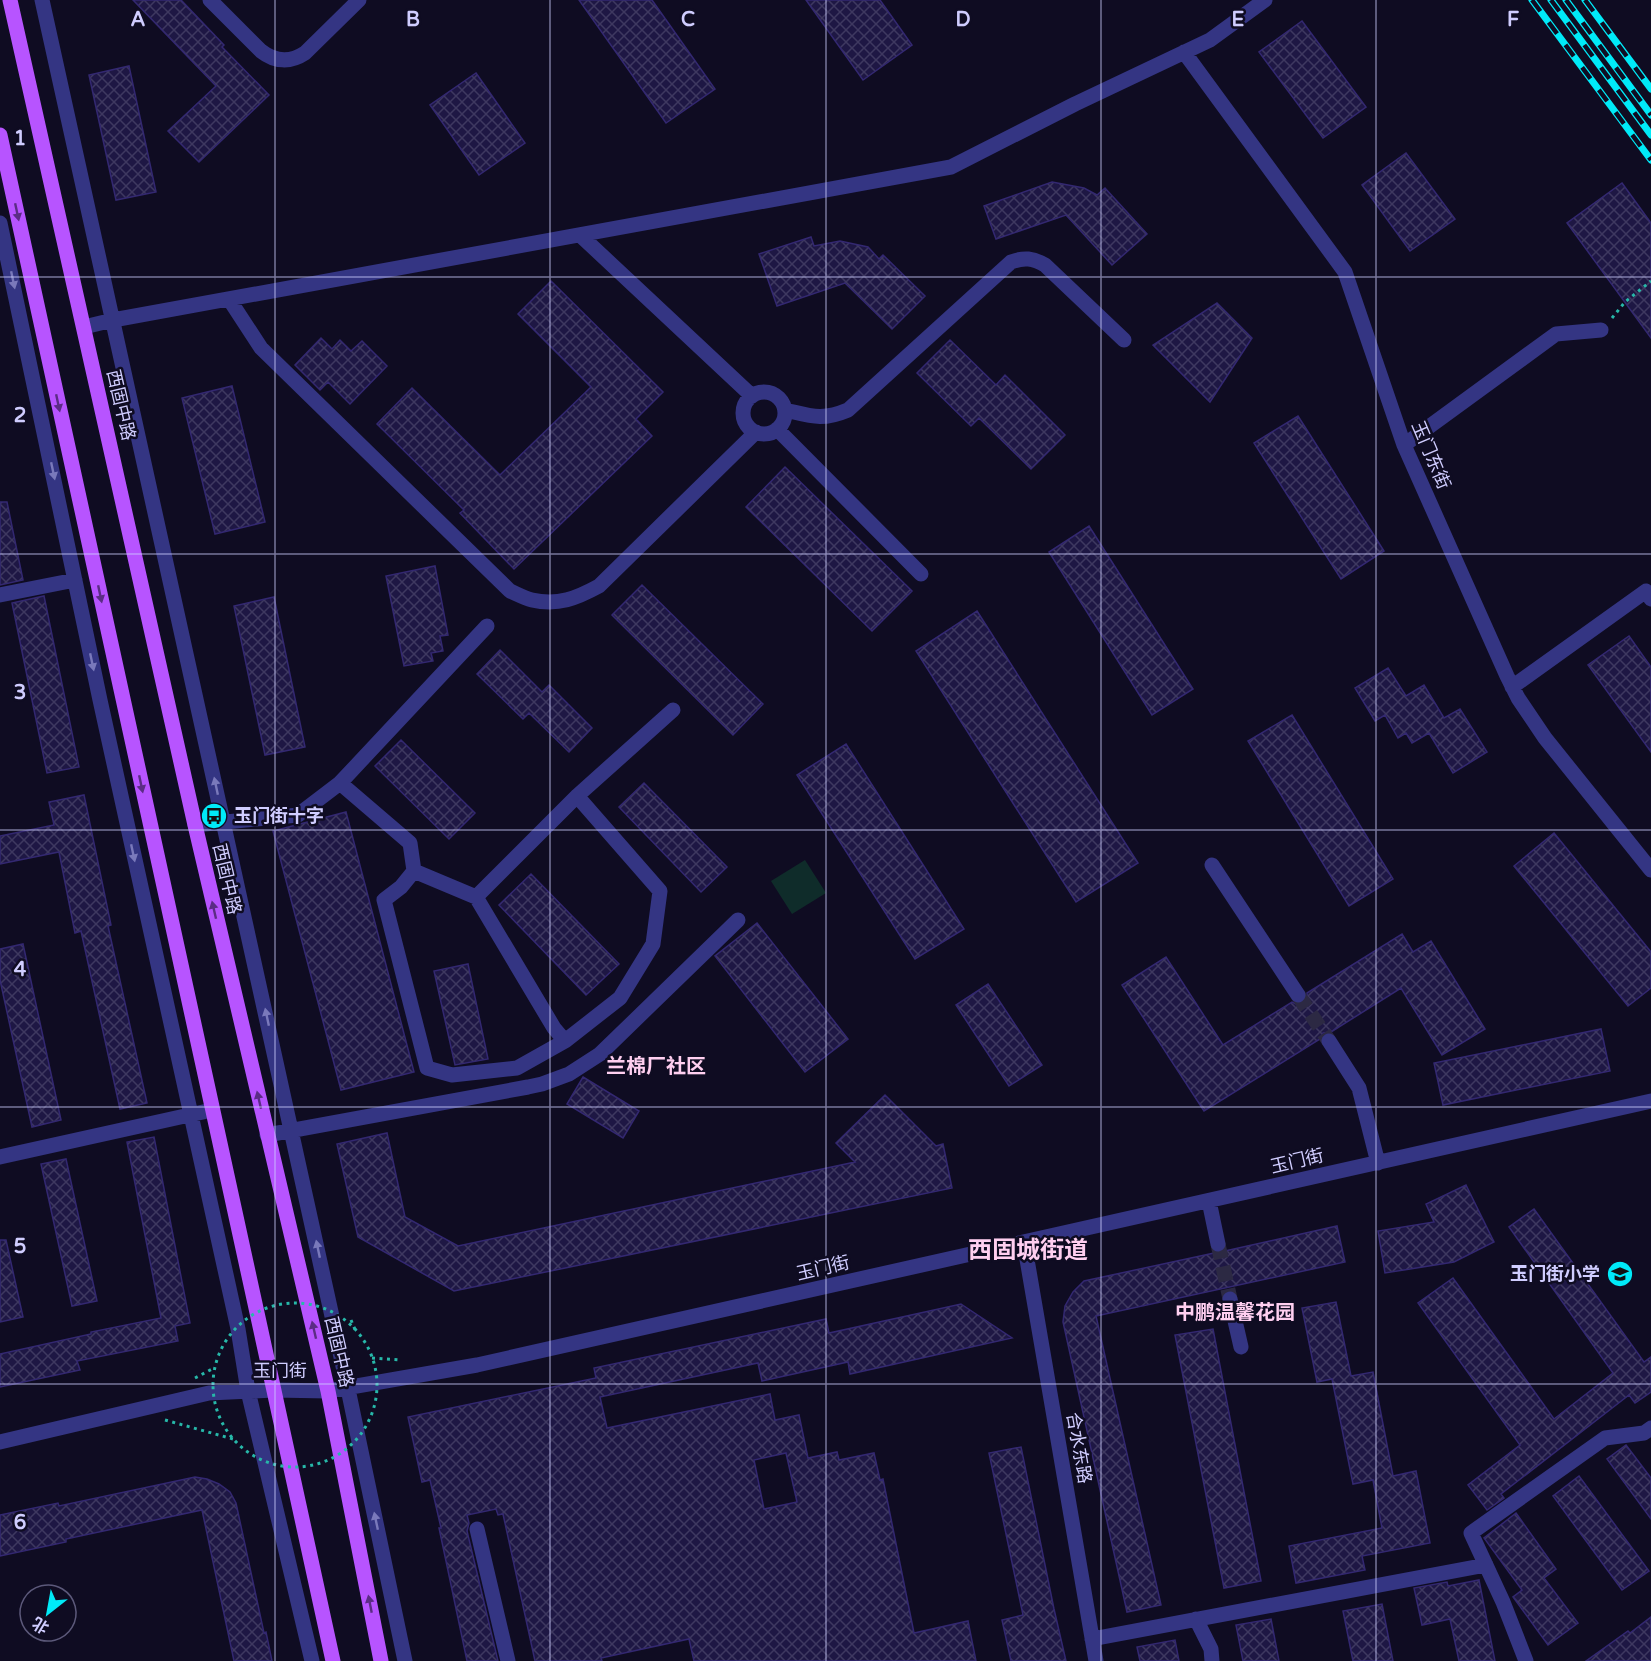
<svg xmlns="http://www.w3.org/2000/svg" width="1651" height="1661" font-family="'Varela Round','Noto Sans SC',sans-serif">
<style>
.green{fill:#0f2c2a}
.building{fill:url(#building-cross-hatch);stroke:#332871;stroke-width:1.5;fill-rule:evenodd}
.lines{fill:none;stroke-linecap:round;stroke-linejoin:round}
.minor-tunnel{stroke:#2c2943;stroke-width:15;stroke-dasharray:15 8;stroke-linecap:butt}
.path{stroke:#27b8a9;stroke-width:3;stroke-dasharray:3 4.5;stroke-linecap:butt}
.minor{stroke:#343583;stroke-width:15}
.major{stroke:#b754ff;stroke-width:15}
.rail-casing{stroke:#00eaf8;stroke-width:7}
.rail{stroke:#0f0c22;stroke-width:4.5;stroke-dasharray:14;stroke-linecap:butt}
.path-bridge{stroke:#27b8a9;stroke-width:3;stroke-dasharray:3 4.5;stroke-linecap:butt}
.oneway{fill:#5b2c85}
.oneway2{fill:#7a79bb}
.grid{fill:none;stroke:#d0cdff;stroke-width:1.5;stroke-opacity:0.55}
.labels{text-anchor:middle;stroke-width:5;stroke-linejoin:round;paint-order:stroke}
.street-label{font-size:18px;fill:#d0cdff;stroke:#0f0c22}
.poi-label{font-size:18px;font-weight:bold;fill:#d0cdff;stroke:#0f0c22;text-anchor:start}
.neighbourhood-label{font-size:20px;font-weight:bold;fill:#ffcff0;stroke:#0f0c22}
.district-label{font-size:24px;font-weight:bold;fill:#ffcff0;stroke:#0f0c22}
.grid-label{font-size:20px;text-anchor:middle;font-weight:bold;fill:#d0cdff;stroke:#0f0c22;stroke-width:5;stroke-linejoin:round;paint-order:stroke}
</style>
<defs>
<pattern id="building-cross-hatch" width="8" height="8" patternUnits="userSpaceOnUse" patternTransform="scale(1.5)"><rect width="8" height="8" fill="#1e1744"/><path d="M0 0l8 8M0 8l8-8" fill="none" stroke="#3e3860"/></pattern>
</defs>
<rect width="100%" height="100%" fill="#0f0c22"/>
<path class="green" d="M 805,860 L 826,893 L 792,914 L 771,881 Z"/>
<path class="building" d="M 133,0 L 181,0 L 224,45 L 222,47 L 269,95 L 199,162 L 168,131 L 216,86 Z
M 579,0 L 652,0 L 715,89 L 666,123 Z
M 806,0 L 880,0 L 912,45 L 863,80 Z
M 1302,21 L 1366,107 L 1323,138 L 1259,52 Z
M 129,66 L 156,192 L 116,200 L 89,75 Z
M 476,73 L 525,143 L 479,175 L 430,105 Z
M 1406,153 L 1455,219 L 1410,251 L 1362,185 Z
M 1052,182 L 1084,188 L 1097,195 L 1105,188 L 1147,234 L 1112,265 L 1066,215 L 996,239 L 984,206 Z
M 1622,183 L 1651,223 L 1651,338 L 1567,223 Z
M 811,237 L 814,246 L 840,241 L 868,247 L 879,259 L 883,255 L 925,296 L 892,329 L 845,283 L 777,306 L 759,254 Z
M 551,281 L 663,392 L 636,419 L 652,436 L 514,569 L 460,513 L 464,510 L 377,424 L 412,388 L 500,475 L 591,387 L 518,314 Z
M 1217,303 L 1252,338 L 1210,402 L 1153,345 Z
M 321,338 L 332,349 L 340,340 L 351,351 L 362,341 L 387,366 L 350,404 L 328,382 L 320,390 L 295,365 Z
M 950,340 L 996,385 L 1005,375 L 1065,435 L 1031,469 L 979,418 L 971,426 L 917,373 Z
M 232,386 L 265,522 L 215,534 L 182,398 Z
M 1298,416 L 1384,551 L 1341,579 L 1254,443 Z
M 785,467 L 912,591 L 872,631 L 746,507 Z
M 0,502 L 7,502 L 23,580 L 0,585 Z
M 1089,526 L 1193,689 L 1152,715 L 1049,552 Z
M 435,566 L 448,635 L 440,636 L 443,651 L 431,653 L 433,661 L 404,666 L 386,576 Z
M 642,585 L 763,704 L 733,735 L 612,615 Z
M 44,596 L 79,767 L 47,773 L 12,603 Z
M 274,597 L 305,747 L 265,755 L 234,606 Z
M 977,611 L 1138,863 L 1076,902 L 916,651 Z
M 1629,636 L 1651,667 L 1651,752 L 1588,665 Z
M 500,650 L 542,692 L 549,685 L 592,728 L 569,752 L 529,713 L 523,719 L 477,674 Z
M 1388,668 L 1406,696 L 1424,685 L 1444,718 L 1460,709 L 1487,752 L 1453,773 L 1429,733 L 1412,743 L 1406,733 L 1398,738 L 1385,715 L 1375,721 L 1355,688 Z
M 1292,715 L 1393,879 L 1349,906 L 1248,741 Z
M 401,740 L 475,813 L 449,839 L 375,766 Z
M 846,744 L 964,929 L 915,959 L 797,775 Z
M 644,783 L 727,867 L 701,892 L 619,807 Z
M 84,795 L 111,925 L 108,926 L 147,1103 L 120,1109 L 81,931 L 75,933 L 59,852 L 0,864 L 0,836 L 54,825 L 49,802 Z
M 346,812 L 414,1072 L 341,1090 L 273,831 Z
M 1554,833 L 1651,952 L 1651,988 L 1628,1006 L 1514,866 Z
M 531,874 L 619,964 L 586,995 L 499,905 Z
M 757,923 L 848,1039 L 805,1072 L 715,956 Z
M 1402,934 L 1413,952 L 1431,941 L 1485,1029 L 1442,1055 L 1401,988 L 1331,1032 L 1323,1033 L 1320,1039 L 1204,1111 L 1122,985 L 1166,957 L 1223,1045 L 1292,1002 L 1298,1005 L 1303,1003 L 1307,999 L 1307,993 Z
M 23,944 L 61,1120 L 32,1127 L 0,980 L 0,949 Z
M 468,964 L 488,1059 L 455,1065 L 434,971 Z
M 988,984 L 1042,1065 L 1009,1086 L 956,1005 Z
M 1601,1029 L 1610,1071 L 1443,1105 L 1434,1063 Z
M 583,1077 L 639,1111 L 623,1138 L 567,1104 Z
M 885,1095 L 936,1146 L 943,1144 L 952,1188 L 454,1291 L 358,1237 L 337,1144 L 387,1133 L 405,1217 L 458,1246 L 855,1162 L 836,1143 Z
M 154,1137 L 190,1323 L 175,1326 L 178,1341 L 77,1361 L 80,1370 L 0,1387 L 0,1354 L 91,1334 L 91,1332 L 161,1318 L 127,1142 Z
M 66,1159 L 97,1301 L 72,1306 L 41,1164 Z
M 1466,1185 L 1494,1242 L 1454,1262 L 1385,1273 L 1378,1231 L 1434,1222 L 1426,1204 Z
M 1534,1209 L 1644,1362 L 1651,1357 L 1651,1392 L 1635,1403 L 1629,1395 L 1501,1494 L 1504,1498 L 1487,1510 L 1468,1485 L 1520,1445 L 1418,1303 L 1453,1278 L 1554,1419 L 1613,1373 L 1509,1227 Z
M 1337,1226 L 1345,1262 L 1096,1316 L 1161,1605 L 1127,1612 L 1063,1322 L 1065,1306 L 1073,1292 L 1084,1281 L 1214,1253 L 1221,1253 L 1225,1251 Z
M 0,1240 L 6,1240 L 23,1317 L 0,1322 Z
M 1336,1302 L 1351,1376 L 1373,1372 L 1393,1476 L 1416,1471 L 1430,1543 L 1362,1556 L 1365,1570 L 1296,1583 L 1289,1546 L 1382,1528 L 1373,1480 L 1353,1484 L 1332,1379 L 1317,1382 L 1302,1308 Z
M 961,1304 L 1012,1338 L 850,1374 L 848,1362 L 762,1381 L 758,1363 L 600,1397 L 607,1428 L 770,1394 L 775,1420 L 799,1415 L 808,1458 L 837,1452 L 839,1460 L 874,1453 L 880,1480 L 883,1479 L 914,1633 L 968,1621 L 976,1661 L 694,1661 L 689,1639 L 601,1658 L 602,1661 L 535,1661 L 503,1514 L 498,1515 L 496,1509 L 467,1515 L 469,1523 L 467,1531 L 498,1661 L 467,1661 L 439,1528 L 441,1528 L 430,1480 L 422,1482 L 408,1417 L 596,1378 L 594,1368 L 826,1319 L 829,1333 ZM 786,1453 L 797,1502 L 764,1509 L 754,1460 Z
M 1213,1329 L 1261,1581 L 1224,1588 L 1175,1335 Z
M 1626,1445 L 1651,1478 L 1651,1519 L 1607,1459 Z
M 1021,1447 L 1054,1609 L 1066,1661 L 1011,1661 L 1002,1620 L 1023,1615 L 989,1453 Z
M 1579,1476 L 1649,1571 L 1622,1590 L 1553,1496 Z
M 195,1477 L 207,1479 L 219,1484 L 230,1492 L 236,1503 L 264,1633 L 266,1632 L 272,1661 L 234,1661 L 202,1510 L 66,1539 L 66,1542 L 0,1556 L 0,1515 L 58,1503 L 59,1506 Z
M 1516,1513 L 1556,1569 L 1544,1578 L 1578,1623 L 1548,1645 L 1513,1597 L 1522,1590 L 1484,1538 Z
M 1479,1580 L 1495,1661 L 1459,1661 L 1450,1619 L 1422,1625 L 1414,1588 L 1447,1582 L 1448,1586 Z
M 1382,1604 L 1393,1661 L 1353,1661 L 1343,1611 Z
M 1651,1617 L 1651,1661 L 1586,1661 L 1628,1631 L 1630,1633 Z
M 1271,1619 L 1279,1661 L 1243,1661 L 1236,1625 Z
M 1175,1640 L 1179,1661 L 1140,1661 L 1137,1647 Z"/>
<g class="lines">
<path class="minor-tunnel" d="M 1298,995 L 1329,1041
M 1218,1244 L 1230,1299"/>
<path class="path" d="M 1612,318 L 1625,302 L 1651,281
M 351,1320 L 356,1332
M 372,1358 L 400,1360
M 195,1378 L 214,1368
M 165,1420 L 233,1439"/>
<path class="minor" d="M 42,0 L 348,1389 L 405,1661
M 210,0 L 261,51 C 275,62 290,63 305,53 L 359,0
M 1184,52 L 1345,272 L 1404,445 L 1507,676 L 1518,698 L 1545,738 L 1651,870
M 0,223 L 100,700 L 238,1329 L 248,1391 L 312,1661
M 580,235 L 752,396
M 229,299 L 261,348 L 510,591 C 517,594 524,598 532,600 C 558,606 577,598 599,586 L 756,432
M 84,327 L 113,320 L 951,167 L 1075,104 L 1210,40 L 1265,0
M743 413a21 21 0 1 1 42 0a21 21 0 1 1-42 0Z
M 785,410 C 811,416 822,421 848,410 L 1011,262 C 1024,257 1033,258 1045,265 L 1124,340
M 777,429 L 921,574
M 1404,445 L 1556,334 L 1601,330
M 0,595 L 75,580
M 1512,687 L 1646,591 L 1651,599
M 340,783 L 410,843 L 414,871 L 401,887 L 384,900 L 427,1068 L 452,1075 L 517,1068 L 565,1041 L 620,998 L 653,944 L 660,891 L 577,796
M 195,825 L 298,815 L 340,783 L 487,626
M 1212,865 L 1298,995
M 414,871 L 476,897 L 554,1028 L 565,1041
M 476,897 L 577,796 L 673,710
M 1329,1041 L 1359,1088 L 1378,1163
M 267,1135 L 528,1087 L 542,1084 L 569,1074 L 600,1054 L 738,920
M 0,1157 L 212,1110
M 1209,1201 L 1218,1244
M 1024,1242 L 1096,1661
M 1230,1299 L 1241,1347
M 0,1442 L 209,1393 L 274,1390 L 328,1391 L 477,1365 L 1651,1101
M 477,1529 L 508,1661
M 1196,1619 L 1211,1649 L 1212,1661
M 1092,1639 L 1486,1565
M 1526,1661 L 1503,1602 L 1471,1533 L 1605,1438 L 1644,1433 L 1651,1428"/>
<path class="major" d="M 10,0 L 195,825 L 328,1391 L 381,1661
M 0,135 L 333,1661"/>
<g class="rail-casing">
<path id="rail" d="M 1532,0 L 1651,160
M 1551,0 L 1651,135
M 1566,0 L 1651,115
M 1585,0 L 1651,89"/>
</g>
<use href="#rail" class="rail"/>
<path class="path-bridge" d="M213 1385a82 82 0 1 1 164 0a82 82 0 1 1-164 0Z"/>
</g>
<defs><path id="oneway-solid" d="M-6-.8H1V-3.2L6.5 0L1 3.2V.8H-6Z" transform="scale(1.5)"/></defs>
<g class="oneway">
<use href="#oneway-solid" transform="translate(17 212) rotate(78)"/>
<use href="#oneway-solid" transform="translate(58 403) rotate(78)"/>
<use href="#oneway-solid" transform="translate(100 594) rotate(78)"/>
<use href="#oneway-solid" transform="translate(141 784) rotate(78)"/>
<use href="#oneway-solid" transform="translate(214 910) rotate(-103)"/>
<use href="#oneway-solid" transform="translate(259 1100) rotate(-103)"/>
<use href="#oneway-solid" transform="translate(314 1330) rotate(-103)"/>
<use href="#oneway-solid" transform="translate(370 1604) rotate(-101)"/>
</g>
<g class="oneway2">
<use href="#oneway-solid" transform="translate(13 280) rotate(78)"/>
<use href="#oneway-solid" transform="translate(53 471) rotate(78)"/>
<use href="#oneway-solid" transform="translate(92 662) rotate(78)"/>
<use href="#oneway-solid" transform="translate(216 786) rotate(-102)"/>
<use href="#oneway-solid" transform="translate(133 853) rotate(78)"/>
<use href="#oneway-solid" transform="translate(267 1017) rotate(-102)"/>
<use href="#oneway-solid" transform="translate(318 1249) rotate(-102)"/>
<use href="#oneway-solid" transform="translate(376 1521) rotate(-102)"/>
</g>
<path class="grid" d="M 275,0 L 275,1661M 550,0 L 550,1661M 826,0 L 826,1661M 1101,0 L 1101,1661M 1376,0 L 1376,1661M 0,277 L 1651,277M 0,554 L 1651,554M 0,830 L 1651,830M 0,1107 L 1651,1107M 0,1384 L 1651,1384"/>
<defs>
<g id="bus-disc" transform="scale(1.35)"><circle r="9.5" fill="#00eaf8" stroke="#0f0c22"/><path d="M-5-6H5V4H4V6H2V4H-2V6H-4V4H-5ZM-3.5-4V0h7V-4ZM-3.5 1.2v1.5H-2V1.2ZM2 1.2v1.5H3.5V1.2Z" fill="#111"/></g>
<g id="school-disc" transform="scale(1.35)"><circle r="9.5" fill="#00eaf8" stroke="#0f0c22"/><path d="M0-5L7-2L0 1L-7-2ZM-4 1L0 2.5L4 1V4Q0 6-4 4Z" fill="#111"/></g>
</defs>
<g fill-rule="evenodd">
<use href="#bus-disc" x="214" y="816"/>
<use href="#school-disc" x="1620" y="1274"/>
</g>
<g class="labels">
<g class="street-label">
<text transform="translate(121 405) rotate(77)" y="6">西固中路</text>
<text transform="translate(1431 455) rotate(67)" y="6">玉门东街</text>
<text transform="translate(227 879) rotate(77)" y="6">西固中路</text>
<text transform="translate(1297 1161) rotate(-13)" y="6">玉门街</text>
<text transform="translate(823 1268) rotate(-13)" y="6">玉门街</text>
<text transform="translate(339 1352) rotate(77)" y="6">西固中路</text>
<text x="280" y="1377">玉门街</text>
<text transform="translate(1079 1448) rotate(80)" y="6">合水东路</text>
</g>
<g class="poi-label">
<text x="234" y="822">玉门街十字</text>
<text x="1600" y="1280" text-anchor="end">玉门街小学</text>
</g>
<g class="neighbourhood-label">
<text x="656" y="1073">兰棉厂社区</text>
<text x="1235" y="1319">中鹏温馨花园</text>
</g>
<g class="district-label">
<text x="1028" y="1258">西固城街道</text>
</g>
</g>
<g class="grid-label">
<text x="138" y="26">A</text>
<text x="413" y="26">B</text>
<text x="688" y="26">C</text>
<text x="963" y="26">D</text>
<text x="1238" y="26">E</text>
<text x="1513" y="26">F</text>
<text x="20" y="145">1</text>
<text x="20" y="422">2</text>
<text x="20" y="699">3</text>
<text x="20" y="976">4</text>
<text x="20" y="1253">5</text>
<text x="20" y="1529">6</text>
</g>
<g transform="translate(48 1613) rotate(211)"><circle r="28" fill="#0f0c22" stroke="#5c597a" stroke-width="1.5"/>
<path d="M0-4.5L10 22L0 15L-10 22Z" fill="#00eaf8"/>
<text y="-9" font-size="16" font-weight="bold" text-anchor="middle" fill="#d0cdff">北</text>
</g>
</svg>
